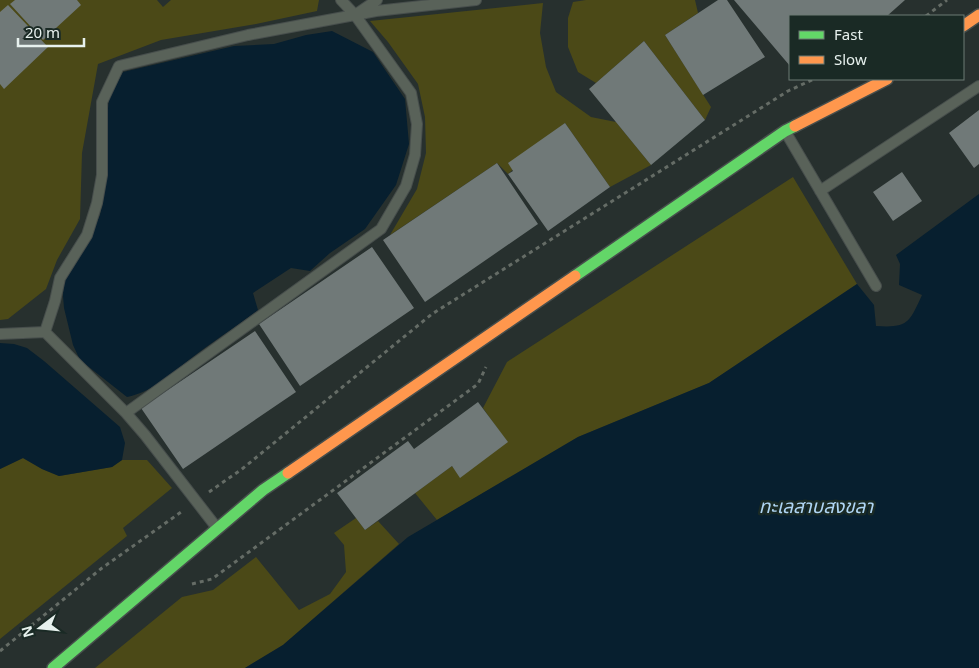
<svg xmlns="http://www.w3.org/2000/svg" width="979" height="668" font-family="Georgia,'Noto Sans Thai',serif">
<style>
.green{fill:#4b4917}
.water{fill:#071f2f}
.building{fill:#707978}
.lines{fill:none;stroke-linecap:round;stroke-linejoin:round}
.lane-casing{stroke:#474e4c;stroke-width:12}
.fast-casing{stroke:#474e4c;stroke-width:14}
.slow-casing{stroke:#474e4c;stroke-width:14}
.path{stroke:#656c66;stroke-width:3;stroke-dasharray:4 4;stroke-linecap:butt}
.lane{stroke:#596259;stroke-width:10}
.fast{stroke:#63d668;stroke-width:11}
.slow{stroke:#ff974d;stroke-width:11}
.labels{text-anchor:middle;stroke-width:5;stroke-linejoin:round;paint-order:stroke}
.water-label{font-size:19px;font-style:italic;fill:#afd5f3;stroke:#1a2a25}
</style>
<rect width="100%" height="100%" fill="#27302e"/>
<path class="green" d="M 0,0 L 157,0 L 163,7 L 171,0 L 319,0 L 317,11 L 256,24 L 161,40 L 98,64 L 82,153 L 80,219 L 57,260 L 46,289 L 8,319 L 0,320 Z
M 586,0 L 695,0 L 698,13 L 665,35 L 711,107 L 705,120 L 644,41 L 596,83 L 578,72 L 568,47 L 568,18 L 573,2 Z
M 543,3 L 540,33 L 546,67 L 556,92 L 591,117 L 616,122 L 651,165 L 610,187 L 565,123 L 508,174 L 497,163 L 390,235 L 417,189 L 426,153 L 425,117 L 418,84 L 388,42 L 370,21 Z
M 793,177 L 857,284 L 709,383 L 578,437 L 437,520 L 415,493 L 452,466 L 460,477 L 507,442 L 483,408 L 507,362 Z
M 23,458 L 42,469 L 59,476 L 112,467 L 122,460 L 147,460 L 172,488 L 123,528 L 127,536 L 0,639 L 0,469 Z
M 356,518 L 365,530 L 378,521 L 399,544 L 283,645 L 245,668 L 95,668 L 182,597 L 213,590 L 256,557 L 299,610 L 330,594 L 346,572 L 344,545 L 334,533 Z"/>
<path class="water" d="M 332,31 L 373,52 L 405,99 L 409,144 L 396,185 L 365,229 L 330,253 L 310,271 L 291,268 L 253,293 L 258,310 C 236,327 212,342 189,360 C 170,375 152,392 127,397 L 80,360 L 73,345 L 64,308 L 63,296 L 64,280 L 88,242 L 100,215 L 107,176 L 105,140 L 109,98 L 123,72 L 234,46 L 274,44 L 306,35 Z
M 979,194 L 979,668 L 245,668 L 283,645 L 408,537 L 578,437 L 709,383 L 857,284 L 874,305 L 876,326 C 908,328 909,323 922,295 L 899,285 L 900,264 L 896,255 Z
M 0,343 L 14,344 L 27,348 L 44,361 L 120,427 L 125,443 L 122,460 L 112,467 L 59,476 L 42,469 L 23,458 L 0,469 Z"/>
<path class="building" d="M 15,0 L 77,0 L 81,5 L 43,40 L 10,4 Z
M 718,0 L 727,0 L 765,57 L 703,95 L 665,35 Z
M 734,0 L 905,0 L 887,16 L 790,16 L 790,66 Z
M 8,5 L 48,47 L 4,89 L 0,84 L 0,12 Z
M 644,41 L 705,120 L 651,165 L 589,89 Z
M 979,110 L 979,164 L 974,168 L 949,133 Z
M 565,123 L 610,187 L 548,231 L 508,174 L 513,171 L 508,163 Z
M 497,163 L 538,224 L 425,302 L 383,240 Z
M 902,172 L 922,201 L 893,221 L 873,192 Z
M 372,247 L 414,308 L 300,386 L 259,324 Z
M 255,331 L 296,392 L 183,469 L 141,408 Z
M 478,402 L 508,442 L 460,478 L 452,466 L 365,530 L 337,493 L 408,441 L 414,449 Z"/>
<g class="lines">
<g class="lane-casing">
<path id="lane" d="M 358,13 L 377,0
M 785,131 L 876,286
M 820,191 L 979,86
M 45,332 L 126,413 L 145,435 L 217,528
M 0,334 L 45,332 L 55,301 L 60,278 L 87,235 L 97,203 L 102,175 L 102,102 L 119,66 L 248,35 L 376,11 L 476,0
M 126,413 L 381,229 L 406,186 L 415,155 L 417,124 L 411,93 L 355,15 L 341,0"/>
</g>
<g class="fast-casing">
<path id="fast" d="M 575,276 L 785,131 L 795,126
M 53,668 L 263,490 L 288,473"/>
</g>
<g class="slow-casing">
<path id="slow" d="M 963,26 L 979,15
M 795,126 L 887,79
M 288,473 L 575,276"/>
</g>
<path class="path" d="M 926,16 L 947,0
M 209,492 L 242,469 L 432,314 L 788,91 L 814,79
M 192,584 L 212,579 L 478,384 L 486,367
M 0,651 L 102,568 L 184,510"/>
<use href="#lane" class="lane"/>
<use href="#fast" class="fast"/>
<use href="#slow" class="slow"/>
</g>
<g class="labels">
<g class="water-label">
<text x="816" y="513">ทะเลสาบสงขลา</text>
</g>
</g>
<rect x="789" y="15" width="175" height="65" fill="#1a2a25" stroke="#6c7a75"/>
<rect x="799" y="31" width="25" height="8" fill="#63d668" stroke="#6c7a75"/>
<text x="834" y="40" font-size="15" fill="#e7f1ee">Fast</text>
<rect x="799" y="56" width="25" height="8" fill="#ff974d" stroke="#6c7a75"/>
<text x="834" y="65" font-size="15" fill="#e7f1ee">Slow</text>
<g transform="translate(40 628) rotate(254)" stroke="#1a2a25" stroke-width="4" paint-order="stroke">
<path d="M0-4L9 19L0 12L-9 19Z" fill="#e7f1ee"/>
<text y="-8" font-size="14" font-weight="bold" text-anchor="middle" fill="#e7f1ee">N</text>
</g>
<path d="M18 38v8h66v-8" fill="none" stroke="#e7f1ee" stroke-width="2.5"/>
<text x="25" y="38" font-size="15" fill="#e7f1ee" stroke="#1a2a25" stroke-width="4" paint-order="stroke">20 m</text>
</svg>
